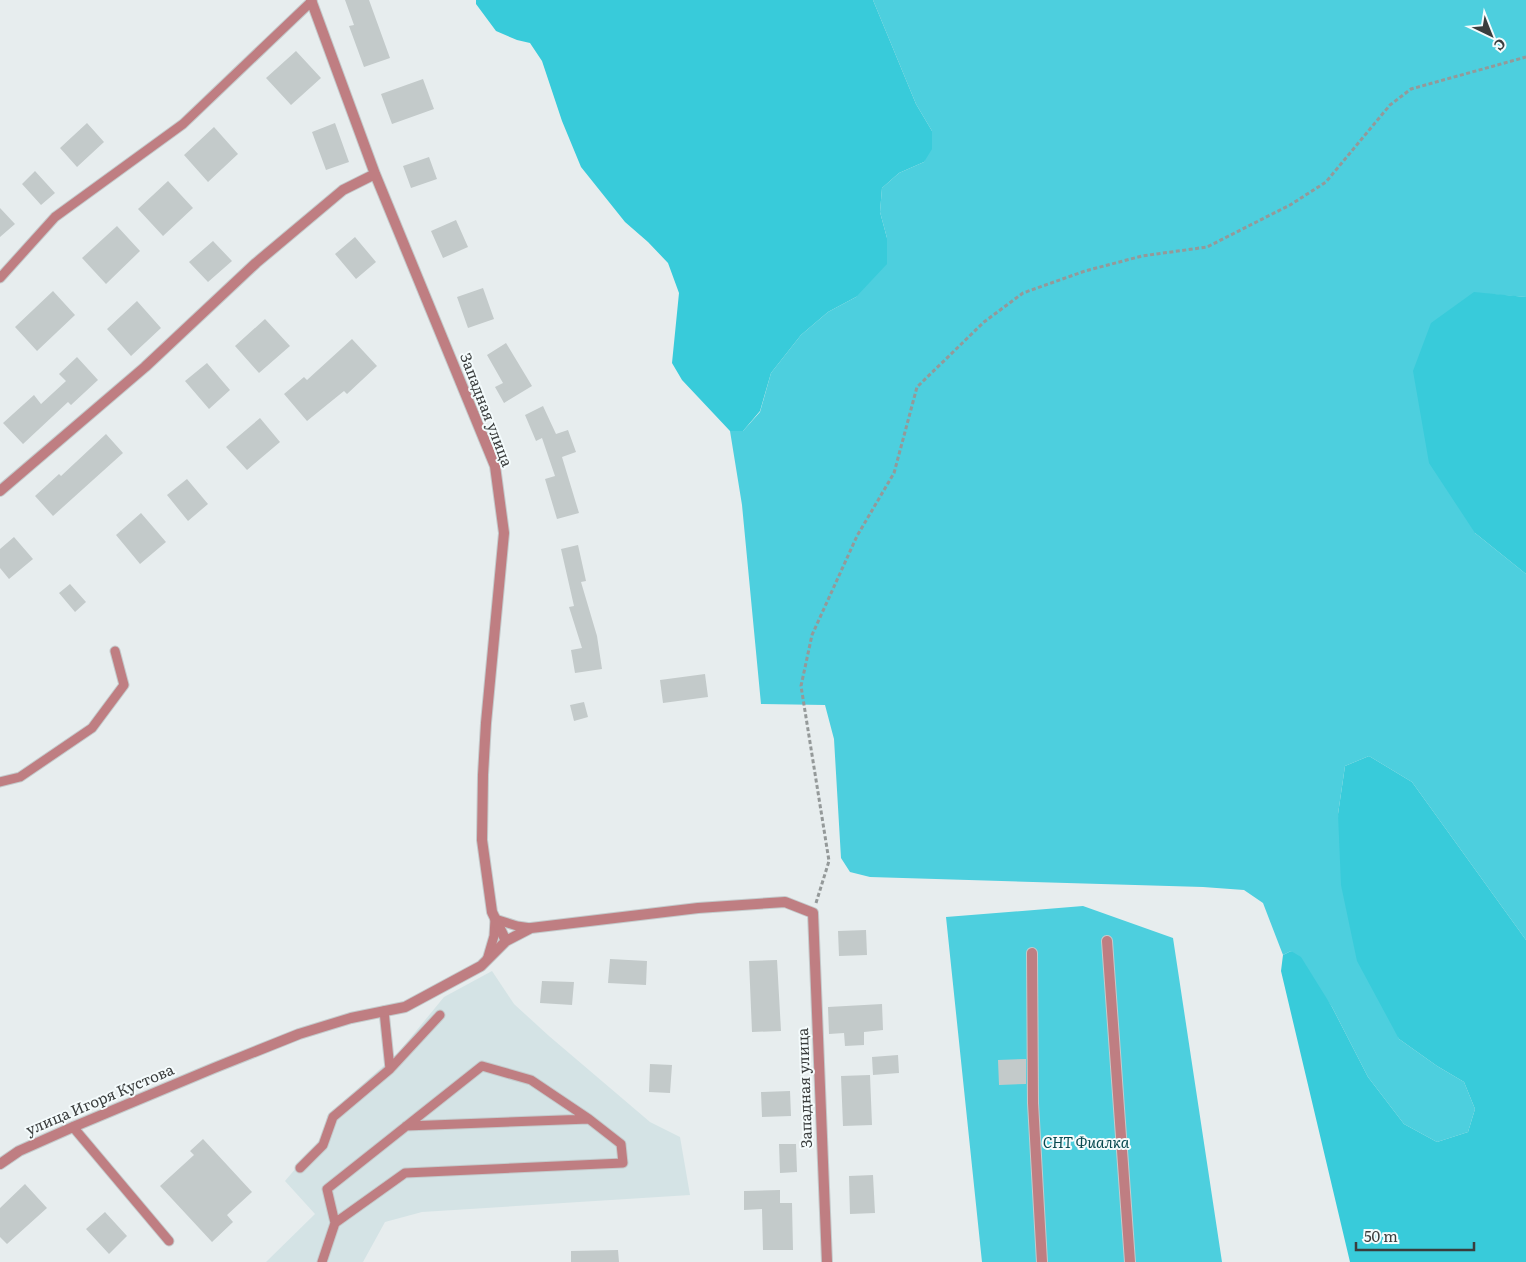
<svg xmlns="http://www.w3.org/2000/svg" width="1526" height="1262" font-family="Literata,serif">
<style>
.built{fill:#d4e3e5}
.green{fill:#4dcfde}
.forest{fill:#38cbda}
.building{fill:#c3caca}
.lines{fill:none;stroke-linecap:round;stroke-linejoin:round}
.lane-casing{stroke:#c4cacb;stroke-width:11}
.street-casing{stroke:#c4cacb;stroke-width:12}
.path{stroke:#949999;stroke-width:3;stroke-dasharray:4 2.5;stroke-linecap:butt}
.lane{stroke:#bf7e82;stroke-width:9}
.street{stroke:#bf7e82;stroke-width:10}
.labels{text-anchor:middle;stroke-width:4;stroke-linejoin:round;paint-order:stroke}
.street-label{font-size:15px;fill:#3a3d3d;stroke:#f4fbfc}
.park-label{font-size:15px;font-style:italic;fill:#08494f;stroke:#f4fbfc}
</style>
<rect width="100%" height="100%" fill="#e7edee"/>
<path class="built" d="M 492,971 L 514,1004 L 549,1036 L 650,1122 L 680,1137 L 690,1195 L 422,1212 L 385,1222 L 363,1262 L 266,1262 L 315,1214 L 285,1181 L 325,1134 L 327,1116 L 398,1053 L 444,997 Z"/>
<path class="green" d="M 873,0 L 1526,0 L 1526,297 L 1474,293 L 1475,533 L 1526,574 L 1526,940 L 1412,782 L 1369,756 L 1345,766 L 1338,814 L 1399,1039 L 1437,1066 L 1464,1082 L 1475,1109 L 1468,1132 L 1437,1142 L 1404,1124 L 1368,1077 L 1332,1007 L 1291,951 L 1283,955 L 1263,903 L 1244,890 L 1203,887 L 870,877 L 850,872 L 841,858 L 834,739 L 825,705 L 761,704 L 742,505 L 730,431 L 743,431 L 760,412 L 771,373 L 801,335 L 828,312 L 856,297 L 887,238 L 880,212 L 882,188 L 899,173 L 924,162 L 932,131 L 916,104 Z
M 1083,906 L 1173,938 L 1222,1262 L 982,1262 L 946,917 Z"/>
<path class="forest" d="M 476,0 L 873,0 L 916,104 L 932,131 L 932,149 L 924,162 L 899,173 L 882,188 L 880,212 L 887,238 L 887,264 L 856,297 L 828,312 L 801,335 L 771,373 L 760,411 L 743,431 L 730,431 L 682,380 L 672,363 L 679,293 L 668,263 L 648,242 L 625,222 L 581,167 L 562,121 L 542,61 L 530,43 L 517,40 L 496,31 L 476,4 Z
M 1474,292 L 1526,297 L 1526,574 L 1475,533 L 1429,463 L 1413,371 L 1431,323 Z
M 1369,756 L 1412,782 L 1526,940 L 1526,1262 L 1350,1262 L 1281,971 L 1283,955 L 1291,951 L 1301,957 L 1332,1007 L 1368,1077 L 1404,1124 L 1437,1142 L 1468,1132 L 1475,1109 L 1464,1082 L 1437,1066 L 1399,1039 L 1357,961 L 1341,885 L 1338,814 L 1345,766 Z"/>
<path class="building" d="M 345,0 L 369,0 L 390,58 L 364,67 L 349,26 L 354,25 Z
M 296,51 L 321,78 L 291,105 L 266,78 Z
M 423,79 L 434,109 L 392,124 L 381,94 Z
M 87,123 L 104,142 L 77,167 L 60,148 Z
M 335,123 L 349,162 L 326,170 L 312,132 Z
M 214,127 L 238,154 L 208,182 L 184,155 Z
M 429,157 L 437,179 L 411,188 L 403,166 Z
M 35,171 L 55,193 L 41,205 L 22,184 Z
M 168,181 L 193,208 L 163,236 L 138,209 Z
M 0,208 L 15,224 L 0,237 Z
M 456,220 L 468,247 L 443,258 L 431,231 Z
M 117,226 L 140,251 L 106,284 L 82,258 Z
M 355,237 L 376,262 L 356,279 L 335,254 Z
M 213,241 L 232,261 L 208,282 L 189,262 Z
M 483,288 L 494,319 L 468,328 L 457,297 Z
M 53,291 L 75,315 L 37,351 L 15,327 Z
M 137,301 L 161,328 L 131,356 L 107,329 Z
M 265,319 L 290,346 L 259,373 L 235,346 Z
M 352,339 L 377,366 L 347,394 L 344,391 L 307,421 L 284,394 L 304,377 L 307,380 Z
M 506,343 L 532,386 L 504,403 L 495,387 L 503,383 L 487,355 Z
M 77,357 L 98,380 L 71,405 L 68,402 L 23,444 L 3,423 L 34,395 L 41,404 L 66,381 L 59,374 Z
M 207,363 L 230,390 L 209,409 L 185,381 Z
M 543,406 L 556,434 L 568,430 L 576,452 L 562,457 L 579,513 L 557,519 L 545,479 L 555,476 L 542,438 L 536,441 L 525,415 Z
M 260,418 L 280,442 L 247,470 L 226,447 Z
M 106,434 L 123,453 L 53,516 L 35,496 L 59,474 L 61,476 Z
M 187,479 L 208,504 L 188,521 L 167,495 Z
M 141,513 L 166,542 L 140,564 L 116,535 Z
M 14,537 L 33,559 L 9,579 L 0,568 L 0,549 Z
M 578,545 L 586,581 L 581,582 L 597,636 L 602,669 L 575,673 L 571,650 L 582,648 L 569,607 L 574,606 L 561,549 Z
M 70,584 L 86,602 L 75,612 L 59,593 Z
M 705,674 L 708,697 L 663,703 L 660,680 Z
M 584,702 L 588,717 L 574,721 L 570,705 Z
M 866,930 L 867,955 L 839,956 L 838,931 Z
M 610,959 L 647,961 L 646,985 L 608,983 Z
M 777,960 L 781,1031 L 752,1032 L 749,961 Z
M 542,981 L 574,982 L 572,1005 L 540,1003 Z
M 882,1004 L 883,1030 L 864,1032 L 864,1045 L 845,1046 L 844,1033 L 829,1034 L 828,1007 Z
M 898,1055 L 899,1073 L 873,1075 L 872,1057 Z
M 1026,1059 L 1026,1084 L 999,1085 L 998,1060 Z
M 650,1064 L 672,1065 L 670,1093 L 649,1092 Z
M 870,1075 L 872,1125 L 843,1126 L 841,1076 Z
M 790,1091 L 791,1116 L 762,1117 L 761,1092 Z
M 203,1139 L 252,1192 L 227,1215 L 233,1222 L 212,1242 L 160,1186 L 194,1155 L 190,1151 Z
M 779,1144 L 796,1144 L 797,1172 L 780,1173 Z
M 873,1175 L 875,1213 L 850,1214 L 849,1176 Z
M 25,1184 L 47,1208 L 7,1244 L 0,1237 L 0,1208 Z
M 780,1190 L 780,1203 L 792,1203 L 793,1250 L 763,1250 L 762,1209 L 744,1210 L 744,1191 Z
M 105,1212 L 127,1236 L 109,1254 L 86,1229 Z
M 618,1250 L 619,1262 L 571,1262 L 571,1251 Z"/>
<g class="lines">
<g class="lane-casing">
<path id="lane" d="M 0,278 L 55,217 L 183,124 L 312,1
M 0,782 L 20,777 L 92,728 L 124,685 L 115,651
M 487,960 L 494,936 L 495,919 L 517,926 L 531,928
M 384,1011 L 390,1069 L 440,1015
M 406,1126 L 589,1119
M 73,1127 L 169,1241
M 300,1168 L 323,1145 L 333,1117 L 390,1069
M 322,1262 L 335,1223 L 405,1173 L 623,1163 L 621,1144 L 589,1119 L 531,1080 L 482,1066 L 327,1189 L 335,1223"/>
</g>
<g class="street-casing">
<path id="street" d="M 311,0 L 375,174 L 495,466 L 504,533 L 486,723 L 483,775 L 482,840 L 492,912 L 506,941
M 0,491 L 145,367 L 256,263 L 343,190 L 375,174
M 1107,941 L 1130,1262
M 1032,953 L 1033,1103 L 1042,1262
M 0,1164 L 19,1151 L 73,1127 L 214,1068 L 299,1034 L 351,1018 L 405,1007 L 481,966 L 506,941 L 531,928 L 698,908 L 785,902 L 813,913 L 827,1262"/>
</g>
<path class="path" d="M 816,903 L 829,861 L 801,686 L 812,635 L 857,536 L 894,473 L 917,387 L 984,322 L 1023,293 L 1085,271 L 1142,256 L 1207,247 L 1290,205 L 1326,182 L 1390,105 L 1411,89 L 1526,57"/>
<use href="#lane" class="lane"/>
<use href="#street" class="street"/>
</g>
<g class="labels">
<g class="street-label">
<text transform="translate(486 410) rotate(69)" y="5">Западная улица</text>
<text transform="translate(805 1088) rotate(-92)" y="5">Западная улица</text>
<text transform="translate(100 1100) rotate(-23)" y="5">улица Игоря Кустова</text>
</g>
<g class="park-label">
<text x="1086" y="1148">СНТ Фиалка</text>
</g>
</g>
<g transform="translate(1491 35) rotate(137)" stroke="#f4fbfc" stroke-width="4" paint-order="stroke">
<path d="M0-4L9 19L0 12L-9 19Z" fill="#3a3d3d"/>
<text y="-8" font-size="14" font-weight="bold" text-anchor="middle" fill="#3a3d3d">С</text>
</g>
<path d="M1356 1242v8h118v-8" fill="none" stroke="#3a3d3d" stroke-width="2.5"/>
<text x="1364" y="1242" font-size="15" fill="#3a3d3d" stroke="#f4fbfc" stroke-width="4" paint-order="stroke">50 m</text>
</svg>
